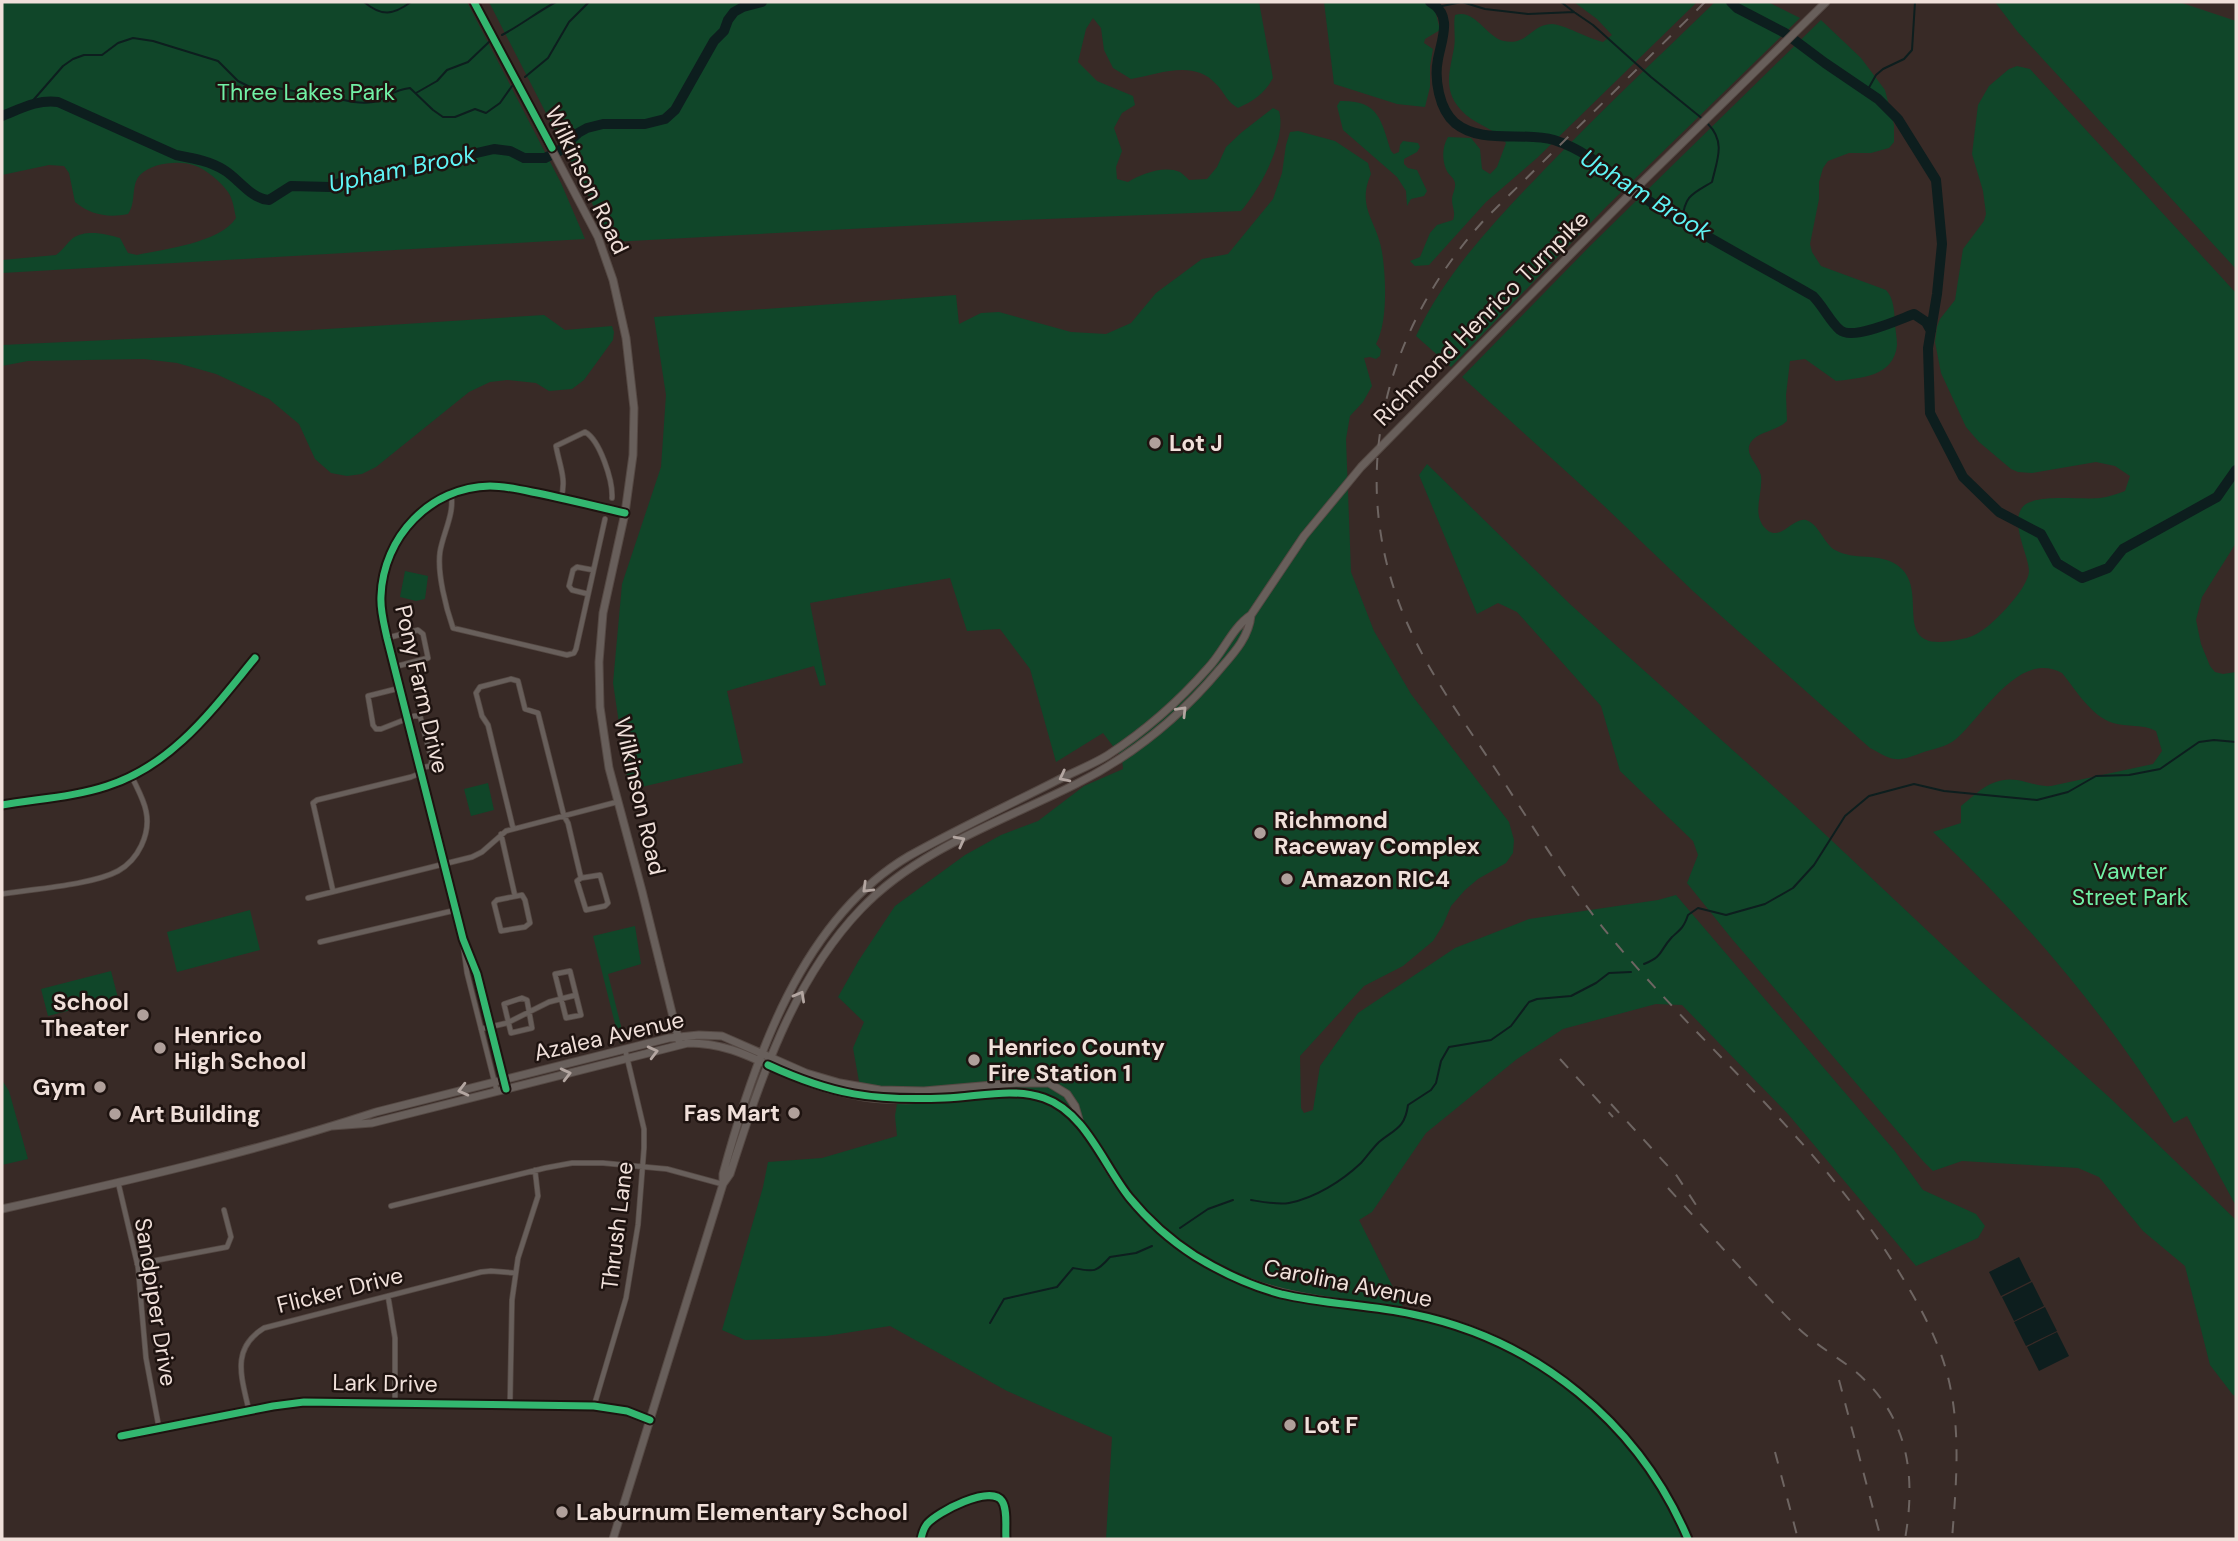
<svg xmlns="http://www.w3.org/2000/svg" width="2238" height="1541" font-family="'DM Sans',sans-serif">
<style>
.green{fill:#104629}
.water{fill:#0d1e1e}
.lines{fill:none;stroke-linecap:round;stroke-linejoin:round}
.stream{stroke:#0d1e1e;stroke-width:2}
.river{stroke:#0d1e1e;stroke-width:10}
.street-casing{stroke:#554944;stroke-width:6}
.secondary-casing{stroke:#554944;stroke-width:9}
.street{stroke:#685f5b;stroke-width:4.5}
.secondary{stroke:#685f5b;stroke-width:7}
.rail{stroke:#6e6562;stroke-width:2;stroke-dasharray:12 12;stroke-linecap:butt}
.cycleway-casing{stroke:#1e1310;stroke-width:11}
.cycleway{stroke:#33b770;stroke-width:7}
.oneway{stroke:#b3a6a1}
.poi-dot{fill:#b0a09b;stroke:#1e1310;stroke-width:2.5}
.labels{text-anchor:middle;stroke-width:5;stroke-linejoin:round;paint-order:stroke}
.park-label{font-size:23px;fill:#71f0a5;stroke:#1e1310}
.street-label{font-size:23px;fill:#f0e0da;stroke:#1e1310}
.poi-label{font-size:23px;font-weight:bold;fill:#f0e0da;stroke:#1e1310;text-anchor:start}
.water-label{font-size:24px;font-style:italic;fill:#5ff3f4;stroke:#1e1310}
</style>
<rect width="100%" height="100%" fill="#382a26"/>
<path class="green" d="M 2,2 L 467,2 L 561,183 L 585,239 L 2,273 L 2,260 L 56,255 C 63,250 67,243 73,238 C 86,229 107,234 120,238 L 128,253 L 137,255 C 164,249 220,243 236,218 C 234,209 233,199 228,192 C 220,181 206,169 193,165 C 179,160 152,163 141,174 C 130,184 137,202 128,214 C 108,218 91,215 75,202 L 69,173 L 64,166 L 49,165 L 2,175 Z
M 489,2 L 1259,2 L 1273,78 C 1265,93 1254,101 1238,108 C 1225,100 1226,94 1216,84 C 1194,59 1159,74 1131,79 L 1113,68 L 1104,50 L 1101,28 L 1093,18 L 1086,29 L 1078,62 L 1097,81 L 1133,96 L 1135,105 L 1122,113 L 1114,128 L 1122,151 L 1116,167 L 1117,179 L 1128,182 C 1141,174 1164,165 1180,172 C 1183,174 1186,177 1189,180 L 1207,179 L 1217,167 L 1226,147 L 1242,132 L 1273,108 L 1279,111 C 1287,140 1260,189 1241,211 L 998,221 L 612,242 Z
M 1324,2 L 1433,2 L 1440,30 L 1425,39 L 1424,43 L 1433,49 L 1430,66 L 1430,87 L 1425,107 L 1397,104 L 1334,84 Z
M 1574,2 L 1697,2 L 1537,158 L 1486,202 L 1429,265 L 1415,266 L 1410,261 L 1420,257 L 1430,233 L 1437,225 L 1453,220 C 1456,211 1452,208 1452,199 C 1452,194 1456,189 1455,183 C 1454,177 1448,175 1446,169 C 1442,159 1442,147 1448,137 L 1471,138 L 1480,149 L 1482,169 L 1490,174 L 1497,167 L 1506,143 C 1496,129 1479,126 1466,115 C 1442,93 1449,75 1454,48 C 1456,37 1453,26 1455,15 C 1475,8 1486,37 1504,41 C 1528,46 1531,24 1552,24 C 1563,24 1589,39 1603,42 L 1612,35 L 1597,19 Z
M 1715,2 L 1768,2 L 1800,18 L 1606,207 L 1451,367 L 1416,336 C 1445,273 1495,221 1543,171 C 1599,113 1657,58 1715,2 Z
M 1995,2 L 2179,2 L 2236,21 L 2236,269 L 2017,31 Z
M 1821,20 L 1861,58 L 1885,90 L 1894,125 L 1894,142 L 1889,148 L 1871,153 L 1849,153 L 1828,161 L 1823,168 L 1819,182 L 1819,199 L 1810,244 L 1812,252 L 1821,266 L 1886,290 C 1894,299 1894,310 1895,322 C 1895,329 1897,337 1897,345 C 1894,377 1860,378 1836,381 L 1805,359 L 1790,361 L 1786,395 L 1787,421 C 1777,431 1758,432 1751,442 C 1743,454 1759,464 1761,476 C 1763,493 1752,512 1764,527 C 1779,545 1792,517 1806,520 C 1819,524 1824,544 1835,550 C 1854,561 1878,552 1897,565 C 1934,590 1883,657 1962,639 C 1968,638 1976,635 1981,631 C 1995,623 2030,586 2029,570 C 2028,553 2007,517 2026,504 C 2042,494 2080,500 2100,498 C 2108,497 2117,494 2125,491 L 2130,476 L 2115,466 L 2096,462 L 2032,473 L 2018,472 L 2011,469 L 1979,442 L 1966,427 L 1941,373 L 1935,342 L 1937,327 L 1940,319 L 1955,300 L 1963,249 L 1984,221 L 1986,214 L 1983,191 L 1972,154 L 1978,105 L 1989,86 L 2009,69 L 2017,66 L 2030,69 L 2236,293 L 2236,543 L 2202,597 L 2196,620 L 2201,644 L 2210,666 L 2215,672 L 2223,674 L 2236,672 L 2236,1206 L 2187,1116 L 2174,1123 C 2107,1015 2025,919 1933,832 L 1961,823 L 1961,806 C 1978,792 1993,776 2017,780 C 2029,782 2039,787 2051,786 L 2153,764 L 2162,751 L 2156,731 C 2143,724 2127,727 2113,723 C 2091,716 2076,690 2062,673 C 2019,649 1982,717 1956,739 C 1947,747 1932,749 1921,753 C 1914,756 1903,760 1895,759 C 1887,758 1878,752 1870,748 L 1694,592 L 1602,504 L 1462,377 L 1590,246 Z
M 1340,101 C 1379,100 1381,120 1391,151 L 1394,154 L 1399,152 L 1400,145 L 1403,141 L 1418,143 L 1420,147 L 1417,152 L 1404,159 L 1404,164 L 1408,168 L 1417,170 L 1427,191 L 1424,196 L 1411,199 L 1407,206 L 1406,191 L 1397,177 L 1343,130 L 1337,106 Z
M 1298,131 L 1335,141 L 1368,163 L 1371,174 C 1356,208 1377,220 1382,252 C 1386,277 1388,322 1376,344 L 1381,350 L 1380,356 L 1376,359 L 1370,357 L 1364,358 L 1372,386 L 1363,402 L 1350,416 L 1346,439 L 1351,572 L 1374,631 L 1411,694 L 1509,822 L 1514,840 L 1513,853 L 1506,863 L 1478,879 L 1465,890 L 1451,906 L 1443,925 L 1433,941 L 1403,966 L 1364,986 L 1300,1056 L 1301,1108 L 1304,1113 L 1313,1110 L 1320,1066 L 1358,1013 L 1455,948 L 1529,919 L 1658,900 L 1676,895 L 1894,1150 L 1923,1190 L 1976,1214 L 1985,1226 L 1978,1238 L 1916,1266 L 1788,1114 L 1682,1005 L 1656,1004 L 1563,1029 L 1517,1059 L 1426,1133 L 1372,1212 L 1359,1220 L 1406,1313 L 1469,1330 L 1560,1377 L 1637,1453 L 1688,1539 L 1106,1539 L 1112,1437 L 1007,1391 L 890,1326 L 826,1336 L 778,1339 L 745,1340 L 722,1330 L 763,1187 L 768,1162 L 822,1158 L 897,1136 L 895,1116 L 899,1091 L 860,1087 L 853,1048 L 864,1022 L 838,997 L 859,960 L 895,906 L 965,855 L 1001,835 L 1038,821 L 1084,786 L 1123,769 L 1122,758 L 1103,733 L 1056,762 L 1030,669 L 1000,629 L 967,631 L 950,578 L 810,603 L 826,685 L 820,686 L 814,666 L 727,691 L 743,763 L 629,790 L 613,683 L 622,584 L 661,467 L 666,395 L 654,317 L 956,295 L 959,324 L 981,313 L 999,312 L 1071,332 L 1106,334 L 1131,323 L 1156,293 L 1202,259 L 1228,254 L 1273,199 L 1282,173 L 1286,145 L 1290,132 Z
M 544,315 L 565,330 L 612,326 L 614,332 L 613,340 L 584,380 L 572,389 L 549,391 L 536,383 L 507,380 L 490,382 L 469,392 L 376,467 L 362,474 L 347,476 L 331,473 L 315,459 L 299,424 L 269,399 L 216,374 L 177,363 L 144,359 L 28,361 L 2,366 L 2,345 L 296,331 Z
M 1427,464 L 1571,605 L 1794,805 L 1984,984 L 2110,1098 L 2236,1220 L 2236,1396 L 2233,1395 L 2210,1365 L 2185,1266 L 2143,1231 L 2099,1177 L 2078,1168 L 1962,1161 L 1933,1171 L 1923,1161 L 1732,939 L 1687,883 L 1698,855 L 1693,841 L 1620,771 L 1601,706 L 1517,612 L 1498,603 L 1477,614 L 1419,475 Z
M 405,571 L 428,576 L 425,599 L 416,601 L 400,597 Z
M 488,783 L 494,810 L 471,816 L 464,789 Z
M 250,910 L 260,950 L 177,972 L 167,932 Z
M 635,926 L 641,964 L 608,974 L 625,1042 L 620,1044 L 593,936 Z
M 111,971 L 118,998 L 48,1016 L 41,989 Z
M 2,1080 L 9,1091 L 28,1159 L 2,1165 Z"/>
<path class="water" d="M 2019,1257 L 2031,1281 L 2001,1296 L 1989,1272 Z
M 2032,1282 L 2044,1306 L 2014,1321 L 2002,1297 Z
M 2045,1307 L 2057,1331 L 2026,1346 L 2014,1322 Z
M 2057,1332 L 2069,1356 L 2039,1371 L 2027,1347 Z"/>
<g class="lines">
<path class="stream" d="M 364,2 C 382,17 393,15 411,2
M 1561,2 L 1574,12
M 1437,7 L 1462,2 L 1485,9 L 1528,14 L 1574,12 L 1593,25 L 1651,77 L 1704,120
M 502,35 C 521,25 537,12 556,2
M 525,77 L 548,58 L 569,22 L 589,2
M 1867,91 L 1876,75 L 1883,69 L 1904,59 L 1912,50 L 1915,2
M 416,93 L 437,81 L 447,70 L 468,62 L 490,41
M 29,105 L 63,66 L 73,59 L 84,55 L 102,55 L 118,43 L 133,38 L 153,41 L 218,61 L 238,81 L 252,88 L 271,87 L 300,92 C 307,95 314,94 322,95 C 338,98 356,105 373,102 C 387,99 391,90 410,88 L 433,110 L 443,117 L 455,117 L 475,109 L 486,113 L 500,103 L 512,86
M 1682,220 C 1685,195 1692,194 1712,182 C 1717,160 1726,142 1708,124
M 1644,964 C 1664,956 1659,951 1672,937 C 1681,929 1684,927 1688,915 L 1698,908 L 1726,915 L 1765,904 L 1793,888 L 1814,865 L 1845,816 L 1869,796 L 1914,784 L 1944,791 L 2037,800 L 2068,792 L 2096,776 L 2129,775 L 2160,769 L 2199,742 L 2214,740 L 2236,742
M 1251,1200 C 1263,1202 1278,1205 1289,1203 C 1315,1198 1342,1181 1361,1163 C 1367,1156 1373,1148 1379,1142 C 1395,1129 1405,1128 1408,1105 L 1431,1090 L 1436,1083 L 1441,1061 L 1449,1047 L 1491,1040 L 1511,1026 L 1529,1002 L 1537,999 L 1571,996 L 1596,983 L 1609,973 L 1631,972
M 1180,1228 L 1208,1209 L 1233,1200
M 990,1323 L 1004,1299 L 1057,1287 L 1073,1268 C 1094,1272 1096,1273 1110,1257 L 1136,1253 L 1152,1246"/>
<path class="river" d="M 1430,2 C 1453,15 1442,38 1438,59 C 1434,79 1439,109 1455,123 C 1482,145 1523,131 1554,140 C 1592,152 1619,181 1652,203 C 1703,236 1759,265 1813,296 C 1823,306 1831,323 1840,330 C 1853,341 1900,319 1914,314 L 1926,322 L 1931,331
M 1731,2 L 1737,8 L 1785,33 L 1825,63 L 1878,99 L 1898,119 L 1936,180 L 1942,244 L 1937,294 L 1928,348 L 1930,413 L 1963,477 L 1999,512 L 2041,534 L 2057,563 L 2082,578 L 2108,568 L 2123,549 L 2217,497 L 2236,470
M 2,116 C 20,109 38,99 58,102 L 176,155 C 192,158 210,161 224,170 C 239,179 251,199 269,200 L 291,186 L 330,187 L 350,179 L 400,173 L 433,163 L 494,149 L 510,151 L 524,158 L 545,158 L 559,151 L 578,133 L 587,128 L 603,124 L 645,124 L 665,119 L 675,110 L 714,41 L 724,31 L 728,20 L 734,12 L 743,7 L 762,2"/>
<g class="street-casing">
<path id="street" d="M 451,494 C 455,513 443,533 440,552 C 437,573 446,608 453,628 L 567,655 L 574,653 L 576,649 L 605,519
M 561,498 C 567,479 559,464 556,446 L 585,432 C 600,440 613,481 612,498
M 588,594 L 572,590 L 569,586 L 573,570 L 577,567 L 593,570
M 387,638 L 418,630 L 423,634 L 428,658 L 394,667
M 400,688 L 368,696 L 373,725 L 376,729 L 381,729 L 414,716 L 420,716 L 432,761 L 430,766 L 420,768
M 2,805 C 36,799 74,797 107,786 C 173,765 213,709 255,658
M 513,828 L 488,725 L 482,716 L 476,693 L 480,687 L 511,679 L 518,681 L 525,709 L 538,713 L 564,816 L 568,823 L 581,878
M 501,834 L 515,896
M 600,875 L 608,903 L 605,906 L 586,910 L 577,881 L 581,878 Z
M 333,891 L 313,803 L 317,800 L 411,777 L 421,773
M 2,894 C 32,889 92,885 118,871 C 138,860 151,834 146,811 C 144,800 137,788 132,777
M 522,895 L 525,900 L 530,923 L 525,927 L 501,931 L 494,903 L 497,900 Z
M 308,898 L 472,857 L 482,852 L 506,831 L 617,802
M 320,942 L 456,910
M 463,944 L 467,973 L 497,1092
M 570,971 L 581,1015 L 566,1018 L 555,974 Z
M 522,998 L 527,1000 L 532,1028 L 511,1033 L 504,1004 Z
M 481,1029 L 507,1023 L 549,1002 L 576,995
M 504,1082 L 477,974 L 463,939 L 387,638 C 384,624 380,610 381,595 C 384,537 432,484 492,486 C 533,487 584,504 624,513
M 118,1182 L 138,1267 L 146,1358 L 159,1428
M 391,1206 L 545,1168 L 572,1163 L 603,1163 L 667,1169 L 722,1184
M 137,1264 L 227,1247 L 231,1237 L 224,1210
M 388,1296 L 395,1338 L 395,1402
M 510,1404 L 512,1300 L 518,1258 L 538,1196 L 535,1170
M 594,1406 L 626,1298 L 638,1225 L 644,1148 L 644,1129 L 625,1049
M 249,1411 C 242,1378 230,1349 264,1328 L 481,1272 L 491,1271 L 515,1273
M 121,1436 L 273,1406 L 304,1402 L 594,1406 L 627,1411 L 649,1419
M 921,1539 C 922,1534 924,1528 927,1524 C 937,1512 991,1484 1002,1501 C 1008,1510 1005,1528 1006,1539"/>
</g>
<g class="secondary-casing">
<path id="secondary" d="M 474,2 L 598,237 L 613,280 L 626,338 L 634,408 L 633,455 L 625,513 L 603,613 L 599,662 L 600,707 L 609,768 L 642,891 L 679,1041
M 332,1126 L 372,1123 L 688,1043 C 731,1043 757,1061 795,1077 C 817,1087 840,1093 864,1097 C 891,1101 920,1100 947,1098 C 979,1097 1016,1086 1047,1099 C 1084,1114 1097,1154 1119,1184 C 1140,1212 1167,1238 1197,1257 C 1268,1301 1329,1299 1408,1313 C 1533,1335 1639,1423 1688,1539
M 723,1184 L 730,1174 C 760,1081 792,981 861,909 C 918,849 1003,821 1076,784 C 1132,756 1180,717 1220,669 C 1234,653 1249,637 1251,615
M 2,1209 C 127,1181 254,1152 376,1112 L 669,1038 L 699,1035 L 722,1036 L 806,1073 L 840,1083 L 880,1090 L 924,1091 L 1016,1083 L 1049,1083 L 1067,1094 L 1075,1106 L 1079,1120
M 613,1539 L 723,1184 L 723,1174 C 754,1060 802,919 909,856 C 957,829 1007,806 1056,781 C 1073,772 1092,765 1108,755 C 1145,731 1179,701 1208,668 C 1224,651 1232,628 1251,615 L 1304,536 L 1361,467 L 1636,188 L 1826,2"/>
</g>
<use href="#street" class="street"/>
<use href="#secondary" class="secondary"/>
<path class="rail" d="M 1705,2 L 1485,219 C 1382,332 1344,482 1408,625 C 1432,679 1468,727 1500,776 C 1538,834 1574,895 1619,947 C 1712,1056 1819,1143 1896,1267 C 1912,1293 1928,1320 1939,1349 C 1963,1410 1957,1475 1952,1539
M 1560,1059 L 1613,1117
M 1611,1104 L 1677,1176 L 1700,1211
M 1668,1188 C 1710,1234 1751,1281 1795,1325 C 1812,1342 1831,1353 1850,1367 C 1907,1412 1917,1471 1905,1539
M 1839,1380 L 1881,1539
M 1775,1452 L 1798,1539"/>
<g class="cycleway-casing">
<path id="cycleway" d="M 474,2 L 552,148
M 2,805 C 36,799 74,797 107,786 C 173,765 213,709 255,658
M 768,1065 C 833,1095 873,1101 945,1098 C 977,1097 1012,1087 1044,1098 C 1085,1112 1103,1164 1129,1197 C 1147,1219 1170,1240 1195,1256 C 1221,1272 1251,1286 1281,1294 C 1324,1304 1369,1305 1412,1314 C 1536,1339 1639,1423 1688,1539
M 506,1089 L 477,974 L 463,939 L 387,638 C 384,624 380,610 381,596 C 383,537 430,487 490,486 C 504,486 518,489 532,492 C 563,498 594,506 625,513
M 121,1436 L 273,1406 L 304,1402 L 594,1406 L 627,1411 L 650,1420
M 921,1539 C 922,1534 924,1528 927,1524 C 937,1512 991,1484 1002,1501 C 1008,1510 1005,1528 1006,1539"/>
</g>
<use href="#cycleway" class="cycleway"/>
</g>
<defs><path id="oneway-chevron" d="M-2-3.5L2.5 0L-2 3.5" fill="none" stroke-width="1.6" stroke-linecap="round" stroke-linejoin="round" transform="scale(1.75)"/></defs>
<g class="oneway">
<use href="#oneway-chevron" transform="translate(1182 711) rotate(-46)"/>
<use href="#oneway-chevron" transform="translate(1064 777) rotate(153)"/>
<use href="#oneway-chevron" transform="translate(960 841) rotate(-28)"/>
<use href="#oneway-chevron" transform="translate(867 888) rotate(136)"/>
<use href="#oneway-chevron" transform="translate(800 996) rotate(-61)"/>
<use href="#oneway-chevron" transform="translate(653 1052) rotate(-14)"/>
<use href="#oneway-chevron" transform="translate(566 1074) rotate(-14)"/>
<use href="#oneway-chevron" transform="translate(463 1090) rotate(166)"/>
</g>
<g class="poi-dot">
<circle cx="1155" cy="443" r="7"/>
<circle cx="1260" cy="833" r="7"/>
<circle cx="1287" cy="879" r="7"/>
<circle cx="143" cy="1015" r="7"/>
<circle cx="160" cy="1048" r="7"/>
<circle cx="974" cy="1060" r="7"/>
<circle cx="100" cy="1087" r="7"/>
<circle cx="794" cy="1113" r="7"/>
<circle cx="115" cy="1114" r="7"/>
<circle cx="1290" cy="1425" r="7"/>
<circle cx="562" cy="1512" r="7"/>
</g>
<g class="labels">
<g class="park-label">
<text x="306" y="100">Three Lakes Park</text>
<text x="2130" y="879">Vawter<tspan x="2130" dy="26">Street Park</tspan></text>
</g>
<g class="street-label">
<text transform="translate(587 180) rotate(64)" y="8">Wilkinson Road</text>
<text transform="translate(1481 318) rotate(-45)" y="8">Richmond Henrico Turnpike</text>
<text transform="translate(422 689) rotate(77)" y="8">Pony Farm Drive</text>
<text transform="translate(640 796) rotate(77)" y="8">Wilkinson Road</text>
<text transform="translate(609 1036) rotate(-13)" y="8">Azalea Avenue</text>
<text transform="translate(617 1226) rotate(-83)" y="8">Thrush Lane</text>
<text transform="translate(1348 1283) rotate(11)" y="8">Carolina Avenue</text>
<text transform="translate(340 1290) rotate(-14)" y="8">Flicker Drive</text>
<text transform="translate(156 1302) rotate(81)" y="8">Sandpiper Drive</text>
<text transform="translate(385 1383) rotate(1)" y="8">Lark Drive</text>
</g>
<g class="poi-label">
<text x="1169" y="451">Lot J</text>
<text x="1274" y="828">Richmond<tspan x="1274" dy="26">Raceway Complex</tspan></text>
<text x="1301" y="887">Amazon RIC4</text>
<text x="129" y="1010" text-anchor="end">School<tspan x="129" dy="26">Theater</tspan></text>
<text x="174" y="1043">Henrico<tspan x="174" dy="26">High School</tspan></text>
<text x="988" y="1055">Henrico County<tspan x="988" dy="26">Fire Station 1</tspan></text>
<text x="86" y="1095" text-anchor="end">Gym</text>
<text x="780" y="1121" text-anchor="end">Fas Mart</text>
<text x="129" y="1122">Art Building</text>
<text x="1304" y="1433">Lot F</text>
<text x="576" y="1520">Laburnum Elementary School</text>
</g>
<g class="water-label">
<text transform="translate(402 169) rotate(-12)" y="8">Upham Brook</text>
<text transform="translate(1646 195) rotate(32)" y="8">Upham Brook</text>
</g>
</g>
<rect width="2238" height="1541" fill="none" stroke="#f0e0da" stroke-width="7"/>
</svg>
